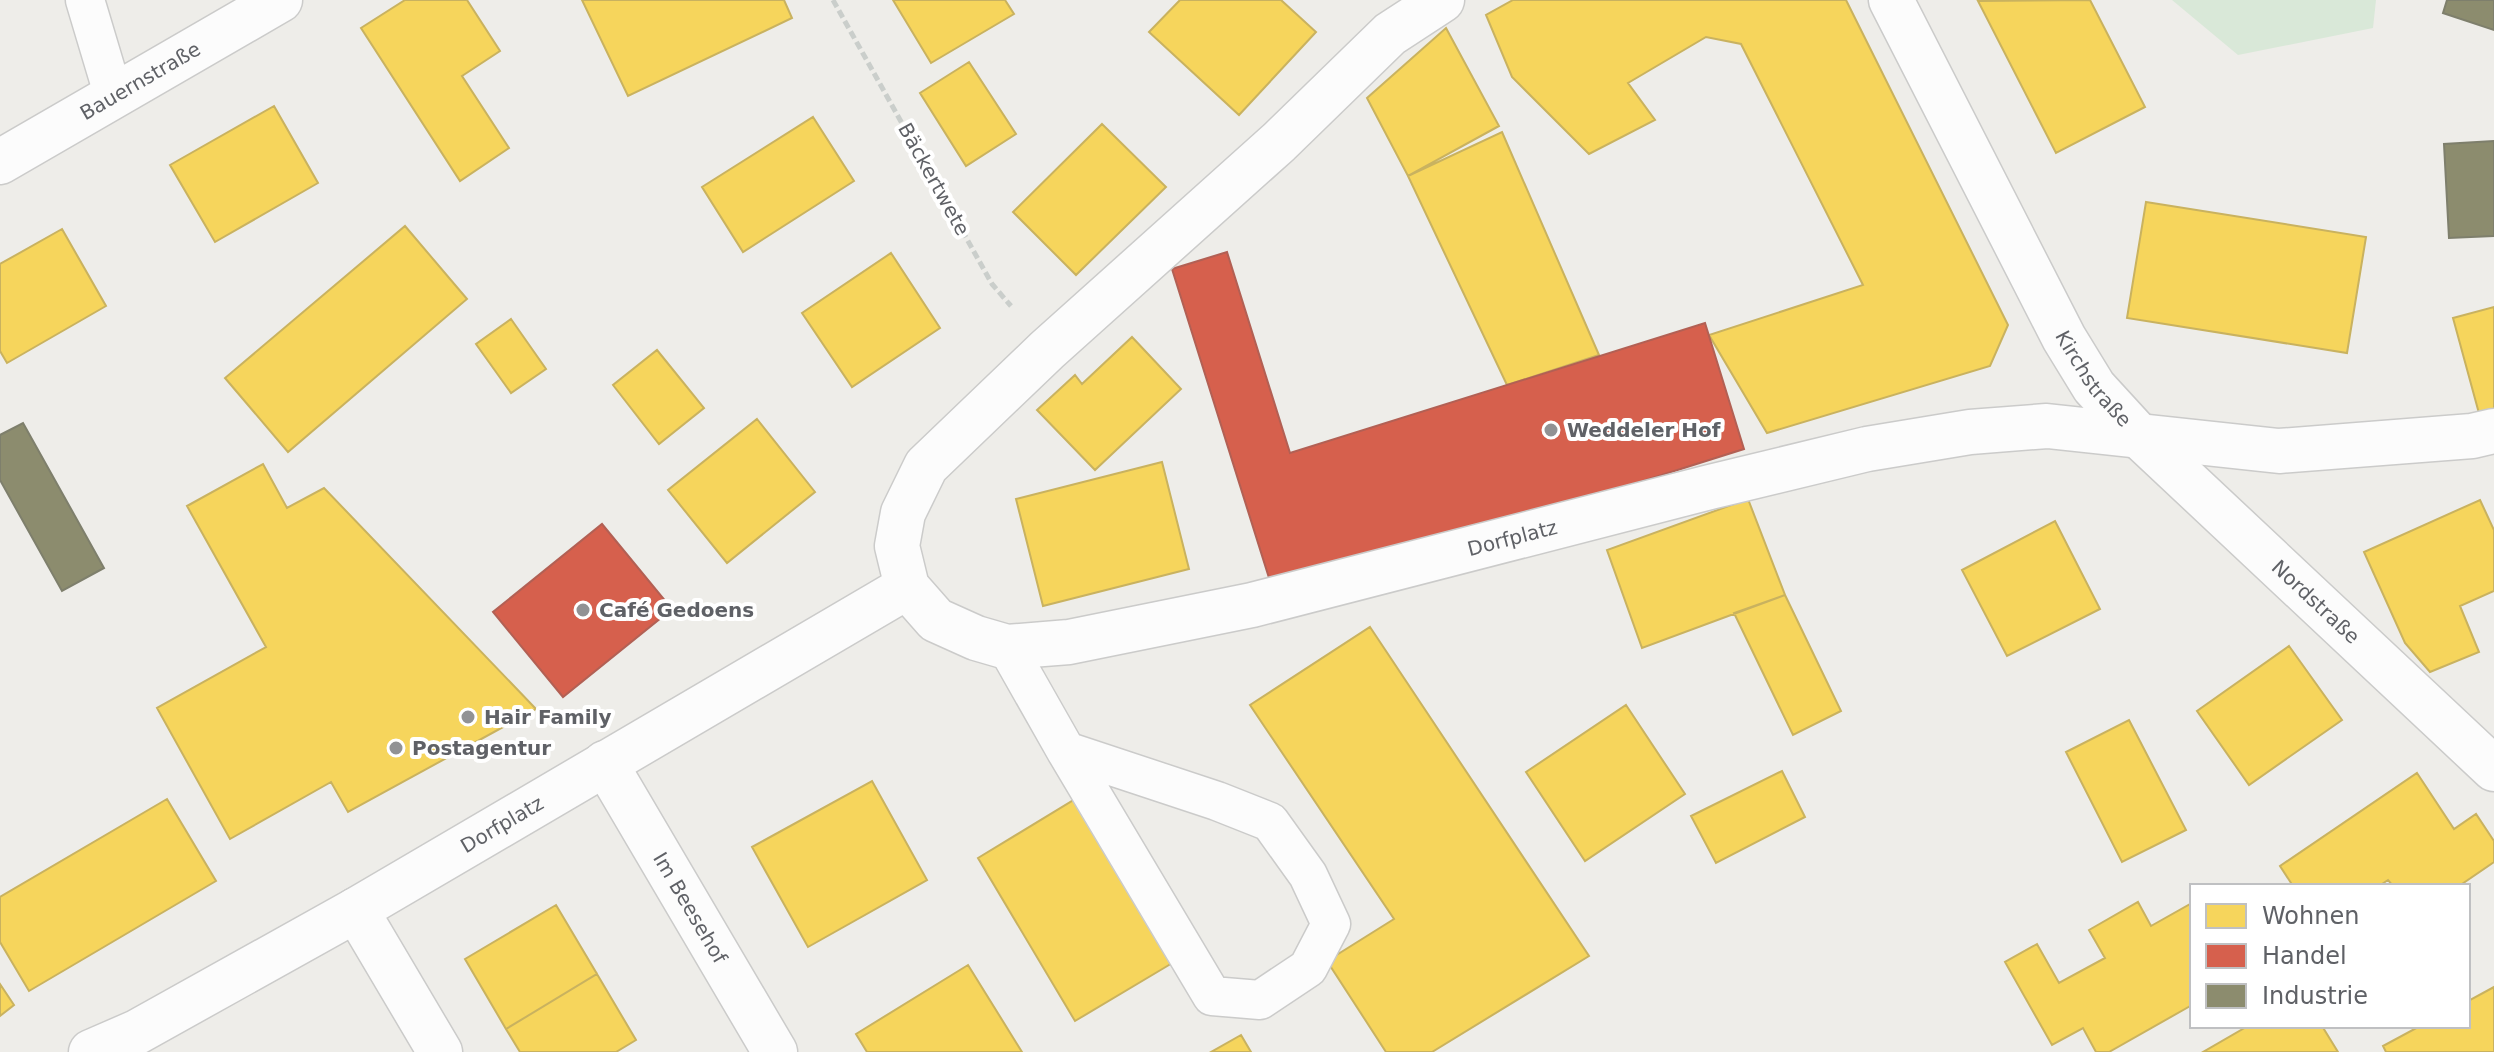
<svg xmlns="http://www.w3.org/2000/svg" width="2494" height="1052" font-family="'DejaVu Sans',sans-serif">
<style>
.green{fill:#d9e8d8}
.homes{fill:#f6d55c;stroke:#c9b25f;stroke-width:2}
.shops{fill:#d6604d;stroke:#b26054;stroke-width:2}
.industry{fill:#8c8c6e;stroke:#7e7f6c;stroke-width:2}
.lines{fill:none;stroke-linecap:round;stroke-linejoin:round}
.lane-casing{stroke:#cbcbca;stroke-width:41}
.street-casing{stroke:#cbcbca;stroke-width:47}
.path{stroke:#cacecb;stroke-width:5;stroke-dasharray:8 4;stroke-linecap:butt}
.lane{stroke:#fcfcfc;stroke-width:38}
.street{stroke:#fcfcfc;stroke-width:44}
.poi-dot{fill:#919294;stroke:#fff;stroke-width:3}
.labels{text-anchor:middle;stroke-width:8;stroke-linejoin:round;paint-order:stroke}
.street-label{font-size:20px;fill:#5f6166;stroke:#fff}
.poi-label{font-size:20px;font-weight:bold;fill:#5f6166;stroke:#fff;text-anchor:start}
</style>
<rect width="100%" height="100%" fill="#eeede9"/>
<path class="green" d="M 2172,0 L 2376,0 L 2373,28 L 2238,55 Z"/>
<path class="homes" d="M 405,0 L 467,0 L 500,51 L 462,76 L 509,148 L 460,181 L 361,28 Z
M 582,0 L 784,0 L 792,18 L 628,96 Z
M 893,0 L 1005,0 L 1014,14 L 931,63 Z
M 1180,0 L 1281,0 L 1316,32 L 1239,115 L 1149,32 Z
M 1513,0 L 1846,0 L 2008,325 L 1990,366 L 1767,433 L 1709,335 L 1863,285 L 1741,44 L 1706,37 L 1628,83 L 1655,120 L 1589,154 L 1512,77 L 1486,15 Z
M 2090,0 L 2145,107 L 2056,153 L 1978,1 Z
M 1446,28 L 1499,126 L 1408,176 L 1367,98 Z
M 969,62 L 1016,134 L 966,166 L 920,93 Z
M 274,106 L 318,183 L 215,242 L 170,165 Z
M 813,117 L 854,181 L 743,252 L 702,187 Z
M 1102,124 L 1166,187 L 1076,275 L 1013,212 Z
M 1502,132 L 1599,355 L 1507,385 L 1408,176 Z
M 2146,202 L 2366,237 L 2347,353 L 2127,318 Z
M 405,226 L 467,299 L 288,452 L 225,378 Z
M 62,229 L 106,306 L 7,363 L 0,351 L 0,264 Z
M 891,253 L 940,328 L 852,387 L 802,313 Z
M 2494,307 L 2494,413 L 2480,417 L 2453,318 Z
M 511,319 L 546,369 L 511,393 L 476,344 Z
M 1132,337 L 1181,389 L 1095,470 L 1037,410 L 1075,375 L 1082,384 Z
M 657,350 L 704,408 L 659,444 L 613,385 Z
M 757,419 L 815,492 L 727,563 L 668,490 Z
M 1162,462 L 1189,569 L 1043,606 L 1016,499 Z
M 263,464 L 287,508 L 324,488 L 536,709 L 348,812 L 331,782 L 230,839 L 157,708 L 266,647 L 187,506 Z
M 1748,499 L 1785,595 L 1642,648 L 1607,550 Z
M 2480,500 L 2494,530 L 2494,591 L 2460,606 L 2479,652 L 2430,672 L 2405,643 L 2364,552 Z
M 2055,521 L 2100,609 L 2007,656 L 1962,570 Z
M 1785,595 L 1841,711 L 1793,735 L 1734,613 Z
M 1370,627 L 1589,956 L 1432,1052 L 1386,1052 L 1327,961 L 1394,919 L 1250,705 Z
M 2289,646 L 2342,720 L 2249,785 L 2197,711 Z
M 1626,705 L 1685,794 L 1585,861 L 1526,772 Z
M 2129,720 L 2186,830 L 2122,862 L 2066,752 Z
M 1782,771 L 1805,817 L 1716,863 L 1691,816 Z
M 2417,773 L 2454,829 L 2476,814 L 2494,841 L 2494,862 L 2459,886 L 2393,886 L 2388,880 L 2379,886 L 2293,886 L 2280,866 Z
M 872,781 L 927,880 L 808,947 L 752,847 Z
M 1077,798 L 1174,962 L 1075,1021 L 978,858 Z
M 167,799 L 216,881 L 29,991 L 0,942 L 0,897 Z
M 2138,902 L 2151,926 L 2192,903 L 2192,1005 L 2109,1052 L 2096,1052 L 2083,1028 L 2052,1045 L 2005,962 L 2037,944 L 2059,983 L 2105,958 L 2089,930 Z
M 556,905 L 597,974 L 506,1029 L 465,959 Z
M 968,965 L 1022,1052 L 867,1052 L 856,1034 Z
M 597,974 L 636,1040 L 616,1052 L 520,1052 L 506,1029 Z
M 0,984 L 14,1005 L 0,1016 Z
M 2494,987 L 2494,1052 L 2386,1052 L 2383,1046 L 2420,1026 L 2468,1026 L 2468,1001 Z
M 2248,1026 L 2322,1026 L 2338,1052 L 2203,1052 Z
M 1241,1035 L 1251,1052 L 1211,1052 Z"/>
<path class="shops" d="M 1227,252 L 1290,453 L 1705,323 L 1744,449 L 1275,597 L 1172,269 Z
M 602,524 L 672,609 L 563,697 L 493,612 Z"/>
<path class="industry" d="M 2447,0 L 2494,0 L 2494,30 L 2443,13 Z
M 2494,141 L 2494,236 L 2449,238 L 2444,144 Z
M 23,423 L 104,568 L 62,591 L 0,480 L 0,435 Z"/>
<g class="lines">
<g class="lane-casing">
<path id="lane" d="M 85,0 L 114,97
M 1007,647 L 1066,751 L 1212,996 L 1260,1000 L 1308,968 L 1331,924 L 1308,875 L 1270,822 L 1217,801 L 1066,751"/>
</g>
<g class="street-casing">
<g id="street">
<path id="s1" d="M 1442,0 L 1390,34 L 1279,142 L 1047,350 L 926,466 L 903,513 L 897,546 L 907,587 L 936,620 L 976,638 L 1007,647 L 1069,642 L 1252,605 L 1710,487 L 1867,449 L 1970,432 L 2047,426 L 2279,451 L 2472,436 L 2494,431"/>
<path id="s2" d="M 1891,0 L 2064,338 L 2094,387 L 2138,435 L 2494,769"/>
<path id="s3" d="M 0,162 L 280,0"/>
<path id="s4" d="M 605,763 L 775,1052"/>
<path d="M 356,910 L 440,1052"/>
<path id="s5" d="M 91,1052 L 137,1032 L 356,910 L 907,587"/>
</g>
</g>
<path class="path" d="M 833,0 L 992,284 L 1011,306"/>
<use href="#lane" class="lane"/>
<use href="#street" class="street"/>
</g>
<g class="poi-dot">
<circle cx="1551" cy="430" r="8"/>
<circle cx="583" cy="610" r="8"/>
<circle cx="468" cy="717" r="8"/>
<circle cx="396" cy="748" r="8"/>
</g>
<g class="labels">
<g class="street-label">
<text dy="7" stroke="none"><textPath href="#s3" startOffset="162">Bauernstraße</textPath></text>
<text transform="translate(934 179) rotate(61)" y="7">Bäckertwete</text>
<text dy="7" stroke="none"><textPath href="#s2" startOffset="430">Kirchstraße</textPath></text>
<text dy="7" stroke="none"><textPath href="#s1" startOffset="1462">Dorfplatz</textPath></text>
<text dy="7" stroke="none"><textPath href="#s2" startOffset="746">Nordstraße</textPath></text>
<text dy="7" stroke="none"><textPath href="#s5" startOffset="470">Dorfplatz</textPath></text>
<text dy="7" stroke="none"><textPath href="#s4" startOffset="168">Im Beesehof</textPath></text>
</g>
<g class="poi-label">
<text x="1567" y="437">Weddeler Hof</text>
<text x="599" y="617">Café Gedoens</text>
<text x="484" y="724">Hair Family</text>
<text x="412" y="755">Postagentur</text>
</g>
</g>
<rect x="2190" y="884" width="280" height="144" fill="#ffffff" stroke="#bfc0c2" stroke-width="2"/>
<rect x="2206" y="904" width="40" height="24" fill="#f6d55c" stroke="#bfc0c2" stroke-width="2"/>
<text x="2262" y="924" font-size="24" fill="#5f6166">Wohnen</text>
<rect x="2206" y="944" width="40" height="24" fill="#d6604d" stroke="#bfc0c2" stroke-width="2"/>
<text x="2262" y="964" font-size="24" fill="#5f6166">Handel</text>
<rect x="2206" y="984" width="40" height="24" fill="#8c8c6e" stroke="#bfc0c2" stroke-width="2"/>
<text x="2262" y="1004" font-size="24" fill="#5f6166">Industrie</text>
</svg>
